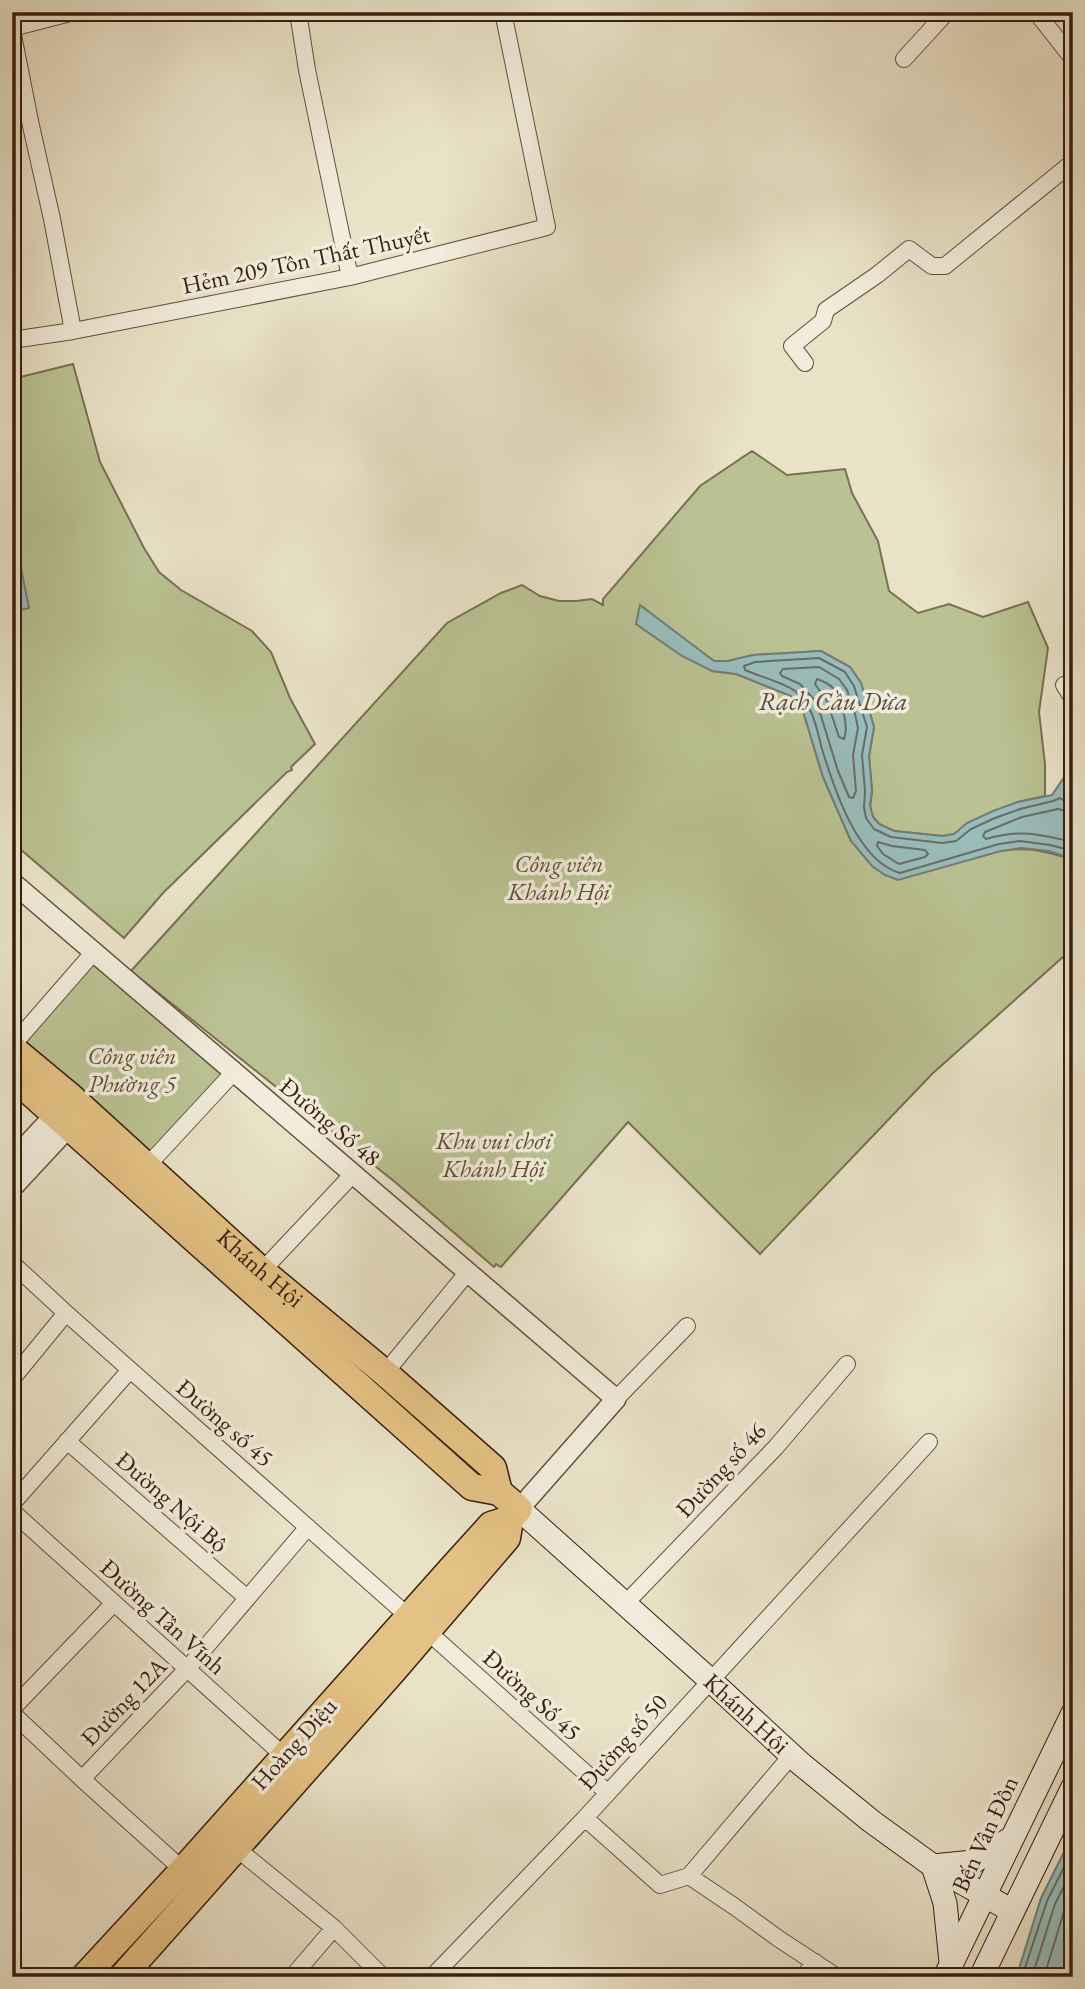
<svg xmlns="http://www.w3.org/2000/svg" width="1085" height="1989" font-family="'EB Garamond',serif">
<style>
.green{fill:#bac293;stroke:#797052;stroke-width:2}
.water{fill:#99bdbc;stroke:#727d77;stroke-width:2}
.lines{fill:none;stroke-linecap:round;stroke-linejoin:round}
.shore{stroke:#686d66;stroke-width:2}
.minor-casing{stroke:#644e3e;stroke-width:18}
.tertiary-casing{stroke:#644e3e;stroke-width:22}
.secondary-casing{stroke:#381d10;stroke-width:25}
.primary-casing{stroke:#381d10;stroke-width:29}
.minor{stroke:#f1ecdb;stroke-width:16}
.tertiary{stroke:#f1ecdb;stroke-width:19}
.secondary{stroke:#f1ecdb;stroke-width:23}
.primary{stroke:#e4c184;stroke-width:26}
.labels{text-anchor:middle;stroke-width:7;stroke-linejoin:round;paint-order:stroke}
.street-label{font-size:24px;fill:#381d10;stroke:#f1ecdb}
.park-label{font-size:24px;font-style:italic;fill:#5f4f37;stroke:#f1ecdb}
.water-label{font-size:26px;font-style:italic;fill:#554d44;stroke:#f1ecdb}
</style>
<rect width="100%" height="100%" fill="#e9e2c7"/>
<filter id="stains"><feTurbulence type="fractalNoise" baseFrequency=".00286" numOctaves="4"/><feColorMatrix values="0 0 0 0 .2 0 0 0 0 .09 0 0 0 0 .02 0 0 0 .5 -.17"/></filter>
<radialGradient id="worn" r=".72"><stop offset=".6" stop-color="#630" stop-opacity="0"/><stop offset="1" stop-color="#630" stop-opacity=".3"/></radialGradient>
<path class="green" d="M 73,364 L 100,462 L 144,548 L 159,572 L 181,590 L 252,631 L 271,652 L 290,698 L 315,744 L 291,767 L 292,770 L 287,772 L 163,893 L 124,938 L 12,842 L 12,379 Z
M 752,451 L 787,475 L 845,469 L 852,493 L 878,541 L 889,591 L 918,613 L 949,604 L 983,617 L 1028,602 L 1048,648 L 1039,712 L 1045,764 L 1045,796 L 1018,802 L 967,823 L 955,834 L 942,836 L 894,831 L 879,824 L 873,817 L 870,806 L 872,791 L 869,756 L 874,727 L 861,683 L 850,667 L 821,651 L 753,655 L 728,661 L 714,661 L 658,621 L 643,607 L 703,665 L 712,671 L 736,674 L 791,696 L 803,711 L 823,777 L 851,841 L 1001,851 C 1032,846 1044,852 1073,859 L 1073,948 L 932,1074 L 760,1254 L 628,1122 L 501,1267 L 496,1264 L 494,1267 L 395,1182 L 131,971 L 447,623 L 501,593 L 522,585 L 540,596 L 559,601 L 576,601 L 592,599 L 603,605 L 603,599 L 700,486 Z
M 94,961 L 225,1071 L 145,1159 L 19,1050 Z"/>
<path class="water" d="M 19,558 L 29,608 L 12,612 L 12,559 Z
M 640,605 L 714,661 L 728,661 L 753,655 L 821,651 L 850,667 L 861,683 L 874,727 L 869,756 L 872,791 L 870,806 L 873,817 L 879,824 L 894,831 L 942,836 L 954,834 L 967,823 L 993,811 L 1018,802 L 1052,795 L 1063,779 L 1073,805 L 1073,859 L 1049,851 L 1021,848 L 1001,851 L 898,880 L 885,875 L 872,866 L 851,841 L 823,777 L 803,711 L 791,696 L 736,674 L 712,671 L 682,656 L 636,624 Z
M 1073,1834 L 1073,1977 L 1014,1977 L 1019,1969 L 1041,1898 Z"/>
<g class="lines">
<path class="shore" d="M 819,667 L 839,679 L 847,690 L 855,714 L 858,728 L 853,755 L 856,791 L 853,798 L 849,797 L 838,771 L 817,703 L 800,684 L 782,676 L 780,673 L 783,669 Z
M 817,679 C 823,681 828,683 833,688 C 842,698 849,727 844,739 L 839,737 L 827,701 L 815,684 Z
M 1073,804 L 1068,803 L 1060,798 L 1053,801 L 1020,809 L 995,818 L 971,829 L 956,841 L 942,843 L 891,837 L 874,829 L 866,818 L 864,807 L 865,791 L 862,755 L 867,727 L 854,686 L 845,672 L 819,658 L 755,662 L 744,666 L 745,670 C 758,676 785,683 795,691 C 813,704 817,730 822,749 C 834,788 857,861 900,873 L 999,844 L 1020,841 L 1050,845 L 1073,851
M 1073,813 L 1058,809 L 1022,817 L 985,832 L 983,836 L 986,839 C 1021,829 1039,834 1073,842
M 878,842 L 892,846 L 925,850 L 928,854 L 925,857 L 899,864 L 883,854 L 877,846 Z
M 1022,1977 L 1047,1901 L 1073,1849
M 1032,1977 L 1055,1904 L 1073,1869
M 1044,1977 L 1065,1908 L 1073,1892"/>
<g class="minor-casing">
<path id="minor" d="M 298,12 L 307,70 L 350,277
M 1036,12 L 1073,59
M 12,28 L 74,12
M 12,30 L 31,126 L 52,219 L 73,331
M 904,59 L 947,12
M 12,340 L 73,331 L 350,277 L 547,227 L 503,12
M 805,363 L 792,346 L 823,321 L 826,310 L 877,275 L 909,249 L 932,266 L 945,266 L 1073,162
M 1064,685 L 1073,699
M 12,1046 L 93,953
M 148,1165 L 234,1072
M 12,1263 L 66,1313 L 409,1617
M 262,1271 L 353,1174
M 385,1373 L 468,1272
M 12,1379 L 66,1313
M 616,1399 L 687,1326
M 67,1441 L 247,1598
M 12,1504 L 130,1370
M 12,1511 L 284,1756
M 625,1604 L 776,1447 L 847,1364
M 427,1631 L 608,1793
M 12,1709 L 114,1603
M 12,1713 L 82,1779 L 183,1870
M 82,1779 L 187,1669 L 308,1527
M 585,1818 L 660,1885 L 689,1876 L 735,1907 L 779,1939 L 837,1977
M 236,1848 L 334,1928 L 383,1977
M 689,1876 L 791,1756
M 292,1977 L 334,1928
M 432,1977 L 585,1818 L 929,1442
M 803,1977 L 815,1962"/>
</g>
<g class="tertiary-casing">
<path id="tertiary" d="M 12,882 L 616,1399 L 519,1509
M 12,1161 L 63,1106
M 12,1188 L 78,1117"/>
</g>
<g class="secondary-casing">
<g id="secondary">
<path id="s1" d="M 519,1509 L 710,1680 L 801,1764 L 871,1821 L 933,1866 L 1012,1911"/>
<path d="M 933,1866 L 945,1903 L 951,1962"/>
<path d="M 933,1866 L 973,1862 L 1010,1839"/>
<path d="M 945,1977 L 1073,1713"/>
<path d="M 981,1977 L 1073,1787"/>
</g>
</g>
<g class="primary-casing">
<g id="primary">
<path id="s2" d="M 12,1048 L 71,1097 L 262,1271 L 385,1373 L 493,1468 L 499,1492"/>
<path d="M 12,1076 L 472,1487 L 499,1492 L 519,1509 L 510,1519 L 491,1525 L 453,1567 L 183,1870 L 84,1977"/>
<path d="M 122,1977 L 394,1670 L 507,1538 L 510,1519"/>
</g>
</g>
<use href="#minor" class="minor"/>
<use href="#tertiary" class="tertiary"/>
<use href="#secondary" class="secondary"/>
<use href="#primary" class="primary"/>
</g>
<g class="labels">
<g class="street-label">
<text transform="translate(306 260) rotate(-12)" y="8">Hẻm 209 Tôn Thất Thuyết</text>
<text transform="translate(330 1122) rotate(40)" y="8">Đường Số 48</text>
<text dy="8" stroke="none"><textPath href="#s2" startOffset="332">Khánh Hội</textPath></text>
<text transform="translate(225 1423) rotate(41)" y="8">Đường số 45</text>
<text transform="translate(721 1470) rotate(-47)" y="8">Đường số 46</text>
<text transform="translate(172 1502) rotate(41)" y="8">Đường Nội Bộ</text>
<text transform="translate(163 1617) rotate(42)" y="8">Đường Tân Vĩnh</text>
<text transform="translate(532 1695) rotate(42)" y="8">Đường Số 45</text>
<text transform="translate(124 1702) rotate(-46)" y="8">Đường 12A</text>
<text dy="8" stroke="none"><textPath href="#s1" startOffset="306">Khánh Hội</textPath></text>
<text transform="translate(623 1742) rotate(-48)" y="8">Đường số 50</text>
<text transform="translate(294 1744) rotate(-48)" y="8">Hoàng Diệu</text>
<text transform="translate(985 1834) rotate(-65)" y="8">Bến Vân Đồn</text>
</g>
<g class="park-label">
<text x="559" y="872">Công viên<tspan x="559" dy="28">Khánh Hội</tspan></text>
<text x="132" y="1064">Công viên<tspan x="132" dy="28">Phường 5</tspan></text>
<text x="494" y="1149">Khu vui chơi<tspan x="494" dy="28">Khánh Hội</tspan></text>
</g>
<g class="water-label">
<text x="833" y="710">Rạch Cầu Dừa</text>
</g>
</g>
<rect width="1085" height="1989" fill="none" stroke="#e9e2c7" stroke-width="42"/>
<rect x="14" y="14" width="1057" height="1961" fill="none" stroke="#381d10" stroke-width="3.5"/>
<rect x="21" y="21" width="1043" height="1947" fill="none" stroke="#381d10" stroke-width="2"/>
<rect width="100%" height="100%" filter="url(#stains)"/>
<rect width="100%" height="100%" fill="url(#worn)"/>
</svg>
